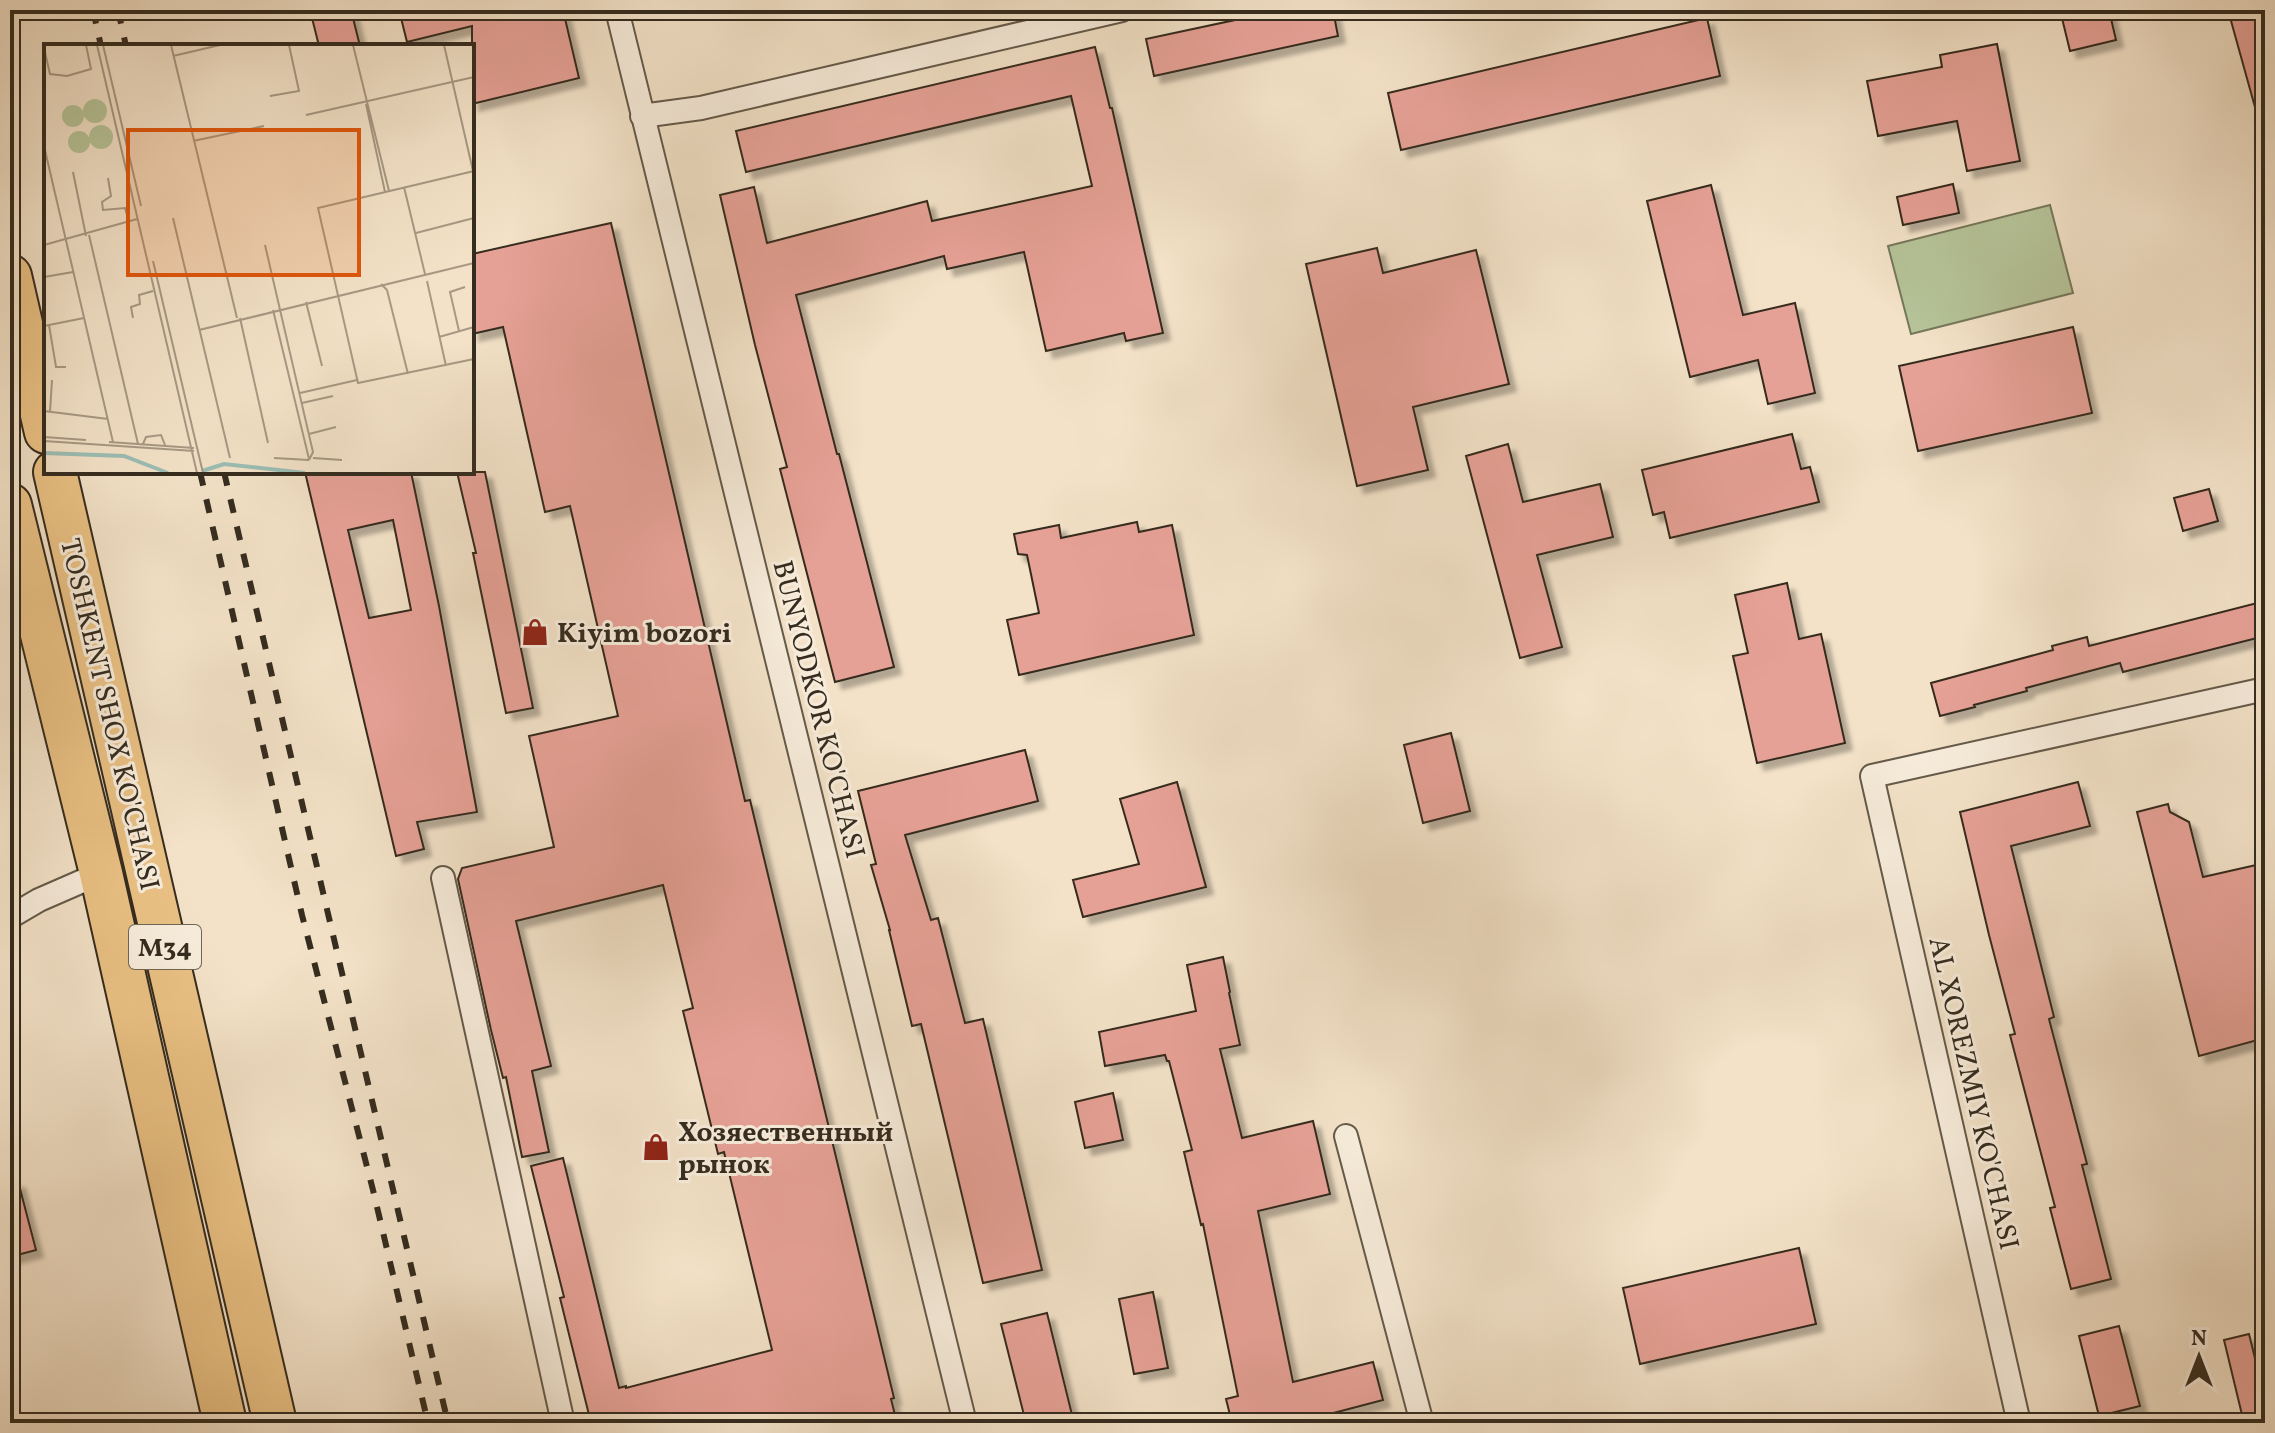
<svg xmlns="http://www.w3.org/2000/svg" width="2275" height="1433" font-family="Vollkorn,serif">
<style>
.pitch{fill:#b6c499;stroke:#76785c;stroke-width:2}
.building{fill:#e6a196;stroke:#352c1f;stroke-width:2;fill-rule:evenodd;filter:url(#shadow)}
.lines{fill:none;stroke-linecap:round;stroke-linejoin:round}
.street-casing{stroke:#645a49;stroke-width:26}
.highway-casing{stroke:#352c1f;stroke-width:46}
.street{stroke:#f7ecdb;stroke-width:22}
.highway{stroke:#eac184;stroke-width:42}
.rail{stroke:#352c1f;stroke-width:6;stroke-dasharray:14 14;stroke-linecap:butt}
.labels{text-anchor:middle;stroke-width:6;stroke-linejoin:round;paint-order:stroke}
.shield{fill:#f7ecdb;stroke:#6f6657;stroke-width:2}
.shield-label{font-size:26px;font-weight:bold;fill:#352c1f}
.poi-label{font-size:28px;font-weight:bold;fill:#352c1f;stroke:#f7ecdb;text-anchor:start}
.street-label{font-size:28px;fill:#352c1f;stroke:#f7ecdb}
.inset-river{fill:none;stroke:#9bbeb5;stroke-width:4}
.inset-road{fill:none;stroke:#a79984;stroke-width:2}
.view{fill:#df570d;fill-opacity:0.15;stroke:#df570d;stroke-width:4}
.inset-edge{fill:none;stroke:#352c1f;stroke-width:4}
</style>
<defs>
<filter id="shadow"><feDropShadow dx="7" dy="7" stdDeviation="2" flood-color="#0004"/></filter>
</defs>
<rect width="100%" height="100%" fill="#f3e2c8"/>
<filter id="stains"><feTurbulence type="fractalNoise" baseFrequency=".0025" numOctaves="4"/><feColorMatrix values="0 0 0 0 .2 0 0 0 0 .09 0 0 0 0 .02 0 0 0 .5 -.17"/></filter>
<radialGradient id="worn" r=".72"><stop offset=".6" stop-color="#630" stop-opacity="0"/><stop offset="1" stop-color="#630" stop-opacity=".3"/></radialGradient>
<path class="pitch" d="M 2050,205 L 2073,293 L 1911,334 L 1888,246 Z"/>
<path class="building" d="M 310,10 L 351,10 L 360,46 L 319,46 Z
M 399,10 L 563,10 L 579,78 L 472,104 L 472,26 L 407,42 Z
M 1282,10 L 1333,10 L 1338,36 L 1154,76 L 1146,39 Z
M 2060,10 L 2109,10 L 2116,40 L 2070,51 Z
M 2228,10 L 2265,10 L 2265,118 L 2258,118 Z
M 1707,18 L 1720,76 L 1401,150 L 1388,93 Z
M 1997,44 L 2020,161 L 1967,171 L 1957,121 L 1878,136 L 1867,81 L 1942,67 L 1940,55 Z
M 1095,47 L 1110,108 L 1112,108 L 1163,333 L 1126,341 L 1124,333 L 1046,351 L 1024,252 L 947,269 L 944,256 L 796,295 L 837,454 L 839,454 L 894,667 L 835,682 L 780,469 L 787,467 L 755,345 L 720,195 L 754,187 L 767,243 L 927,201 L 932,221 L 1092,186 L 1071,96 L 746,172 L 736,131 Z
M 1953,184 L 1959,213 L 1903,225 L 1897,197 Z
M 1711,185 L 1743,315 L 1795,303 L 1815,393 L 1768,404 L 1758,360 L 1690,377 L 1647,201 Z
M 611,223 L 745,801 L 750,800 L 894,1398 L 891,1399 L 897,1423 L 726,1423 L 725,1417 L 702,1423 L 591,1423 L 560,1298 L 564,1297 L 531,1166 L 563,1158 L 619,1388 L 626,1386 L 626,1388 L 772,1350 L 724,1152 L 718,1154 L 683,1011 L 693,1008 L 663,885 L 516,921 L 551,1066 L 532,1071 L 549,1152 L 522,1157 L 506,1077 L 503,1078 L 491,1030 L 458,879 L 462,868 L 554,847 L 529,736 L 618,716 L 570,506 L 545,512 L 503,327 L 472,334 L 472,254 Z
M 1377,248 L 1383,273 L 1476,250 L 1509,384 L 1413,407 L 1428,470 L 1357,486 L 1306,264 Z
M 2073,327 L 2092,413 L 1918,451 L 1899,366 Z
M 1792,434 L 1801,469 L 1810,467 L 1819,502 L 1670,538 L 1664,512 L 1653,515 L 1642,470 Z
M 1508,444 L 1523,502 L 1600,484 L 1613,537 L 1537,555 L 1562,647 L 1520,658 L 1466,456 Z
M 305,472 L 411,472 L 439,606 L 477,812 L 417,822 L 424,849 L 396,856 ZM 393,520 L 411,610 L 369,618 L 348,530 Z
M 457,472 L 485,472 L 533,708 L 506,713 L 473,553 L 476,553 Z
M 2209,489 L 2218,521 L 2183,531 L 2174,498 Z
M 1137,522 L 1139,532 L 1172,525 L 1194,635 L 1019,675 L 1007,620 L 1039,613 L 1027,555 L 1018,554 L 1014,534 L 1059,525 L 1061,538 Z
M 1787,583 L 1799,639 L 1821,634 L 1845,743 L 1757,763 L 1733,656 L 1748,653 L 1735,595 Z
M 2265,601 L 2265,636 L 2123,672 L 2120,663 L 2026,688 L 2027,691 L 1974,705 L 1975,707 L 1940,716 L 1931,683 L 2053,650 L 2052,646 L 2087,637 L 2089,646 Z
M 1451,733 L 1470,811 L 1423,823 L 1404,745 Z
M 1025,750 L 1038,801 L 905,835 L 931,920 L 938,918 L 965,1023 L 983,1019 L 1042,1270 L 983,1283 L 921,1024 L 912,1026 L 889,930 L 890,930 L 871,865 L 876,864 L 858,791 Z
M 1177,782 L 1206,887 L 1083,917 L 1073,880 L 1139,864 L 1120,799 Z
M 2078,782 L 2090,826 L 2011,846 L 2054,1017 L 2049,1019 L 2087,1164 L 2082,1165 L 2111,1279 L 2071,1289 L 2050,1208 L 2055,1207 L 2010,1035 L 2015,1034 L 1989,935 L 1960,812 Z
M 2168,804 L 2170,812 L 2189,822 L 2203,877 L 2265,863 L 2265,1038 L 2199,1056 L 2137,812 Z
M 1223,957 L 1230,992 L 1229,993 L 1240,1045 L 1220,1049 L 1242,1138 L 1313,1121 L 1330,1194 L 1258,1211 L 1293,1382 L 1373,1362 L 1383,1400 L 1322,1416 L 1324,1423 L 1232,1423 L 1226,1399 L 1238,1396 L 1203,1224 L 1201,1225 L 1184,1152 L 1192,1150 L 1169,1061 L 1167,1061 L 1165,1055 L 1105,1066 L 1099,1032 L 1196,1011 L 1187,965 Z
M 1113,1093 L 1123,1140 L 1085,1148 L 1075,1102 Z
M 18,1181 L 36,1250 L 10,1257 L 10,1182 Z
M 1799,1248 L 1816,1324 L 1640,1364 L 1623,1288 Z
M 1153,1292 L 1168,1368 L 1134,1374 L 1119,1299 Z
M 1047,1313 L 1074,1423 L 1026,1423 L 1001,1324 Z
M 2119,1326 L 2140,1406 L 2099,1416 L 2079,1336 Z
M 2249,1334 L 2265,1399 L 2265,1423 L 2244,1423 L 2224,1340 Z"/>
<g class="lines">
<g class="street-casing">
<path id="street" d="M 617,10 L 965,1423
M 642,116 L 701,108 L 1122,10
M 443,878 L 563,1423
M 10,917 L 39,900 L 101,873
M 1346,1136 L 1422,1423
M 2019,1423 L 1872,776 L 2265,689"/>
</g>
<g class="highway-casing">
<path id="highway" d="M 10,276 L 46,432
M 55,472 L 275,1423
M 10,505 L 101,873 L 225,1423"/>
</g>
<use href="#street" class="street"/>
<use href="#highway" class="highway"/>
<path class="rail" d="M 93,10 L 101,46
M 118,10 L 126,46
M 200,472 L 302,915 L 373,1190 L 428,1423
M 224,472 L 448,1423"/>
</g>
<defs>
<g id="shop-bare" transform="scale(2.16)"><path d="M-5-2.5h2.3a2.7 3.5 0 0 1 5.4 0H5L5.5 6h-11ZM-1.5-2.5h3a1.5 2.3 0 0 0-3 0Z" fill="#8f2418" stroke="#f7ecdb" stroke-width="2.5" paint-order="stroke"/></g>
</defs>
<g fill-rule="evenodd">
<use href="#shop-bare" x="535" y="632"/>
<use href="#shop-bare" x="656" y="1147"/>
</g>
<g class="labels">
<rect class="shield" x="129" y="925" width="72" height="44" rx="6"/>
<g class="shield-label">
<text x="165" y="956">M34</text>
</g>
<g class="poi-label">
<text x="557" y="642">Kiyim bozori</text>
<text x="678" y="1141">Хозяественный<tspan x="678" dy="32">рынок</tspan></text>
</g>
<g class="street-label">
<text transform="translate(820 709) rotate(76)" y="10">BUNYODKOR KO'CHASI</text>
<text transform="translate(111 714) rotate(77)" y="10">TOSHKENT SHOX KO'CHASI</text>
<text transform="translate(1975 1093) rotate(77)" y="10">AL XOREZMIY KO'CHASI</text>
</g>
</g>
<g transform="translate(44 44)">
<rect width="430" height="430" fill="#f3e2c8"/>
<path d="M39 67a12 12 0 1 1 24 0a12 12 0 1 1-24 0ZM18 72a11 11 0 1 1 22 0a11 11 0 1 1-22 0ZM45 93a12 12 0 1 1 24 0a12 12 0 1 1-24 0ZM24 98a11 11 0 1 1 22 0a11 11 0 1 1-22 0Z" fill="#b6c499"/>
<path class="inset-river" d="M 0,409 L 80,412 L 124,429M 158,427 L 180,420 L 261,429"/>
<path class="inset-road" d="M 53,1 L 153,429M 59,1 L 97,162M 127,1 L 193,274M 309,1 L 345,147M 400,1 L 429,127M 0,4 L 6,30 L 23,32 L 47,25 L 42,1M 129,12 L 176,1M 226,52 L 255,47 L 245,1M 322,60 L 341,148M 262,71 L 430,33M 149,97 L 220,82M 0,102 L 69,398M 430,127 L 274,164 L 314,339 L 430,315M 29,128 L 42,192M 64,134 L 67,152 L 58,158 L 59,166 L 81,164 L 85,178M 360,143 L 381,230M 129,174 L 186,414M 372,189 L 430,174M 45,191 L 94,400M 0,201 L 93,175M 221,201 L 269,408 L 265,416M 109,217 L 159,429M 0,233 L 29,228M 383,237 L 402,322M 337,240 L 343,246 L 364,330M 262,258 L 278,322M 229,266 L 265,415M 89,274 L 87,263 L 96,260 L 95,251 L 109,247M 196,274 L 224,399M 5,281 L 12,323 L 22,323M 0,282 L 40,274M 155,286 L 430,219M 415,287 L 406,248 L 421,243M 395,293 L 430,283M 256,349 L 313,336M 258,359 L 289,352M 0,367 L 64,375M 6,368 L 8,336M 265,390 L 292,383M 0,393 L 42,396M 0,397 L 150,407M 65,398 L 150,404M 99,400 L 102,393 L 117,391 L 121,401M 230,414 L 265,416M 269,414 L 298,416"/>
<path class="view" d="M 84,86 L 315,86 L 315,231 L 84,231 Z"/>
<rect width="430" height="430" class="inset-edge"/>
</g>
<rect width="2275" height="1433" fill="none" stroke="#f3e2c8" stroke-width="40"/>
<rect x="12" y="12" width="2251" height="1409" fill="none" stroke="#352c1f" stroke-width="4"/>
<rect x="20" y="20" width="2235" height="1393" fill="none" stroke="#352c1f" stroke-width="2"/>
<g transform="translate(2199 1357)" stroke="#f7ecdb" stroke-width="6" paint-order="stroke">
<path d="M0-6L14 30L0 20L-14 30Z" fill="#352c1f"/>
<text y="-12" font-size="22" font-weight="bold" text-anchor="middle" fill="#352c1f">N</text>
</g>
<rect width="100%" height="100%" filter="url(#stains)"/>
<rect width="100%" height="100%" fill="url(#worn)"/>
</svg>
